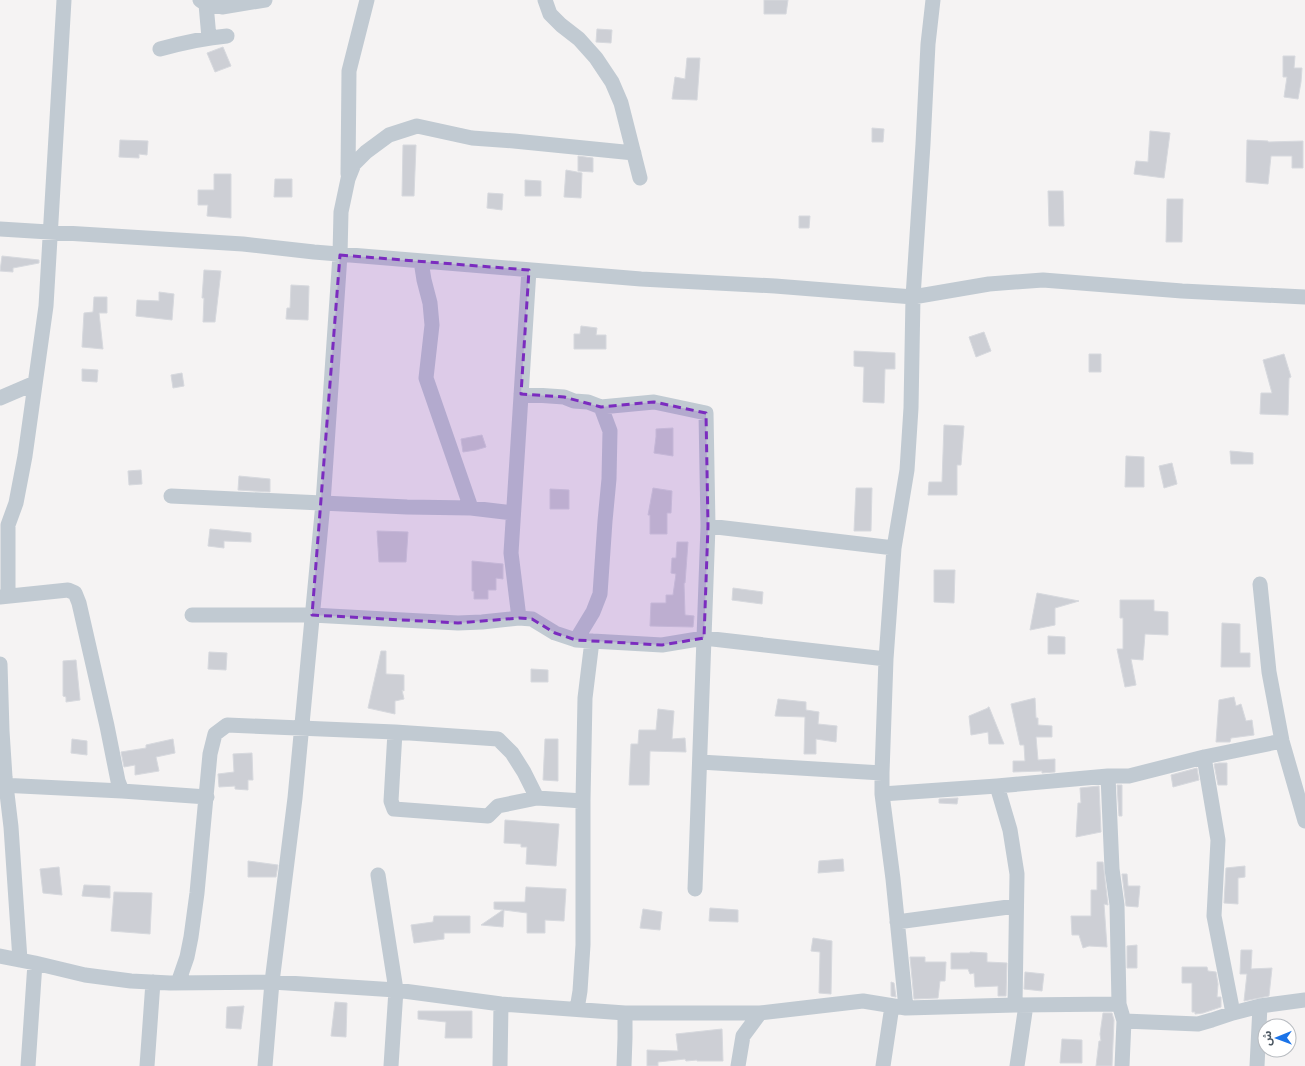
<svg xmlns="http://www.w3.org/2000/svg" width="1305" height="1066" font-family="'Noto Sans','Noto Sans Arabic',sans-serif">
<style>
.building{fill:#cdcfd5;stroke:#d7d9de}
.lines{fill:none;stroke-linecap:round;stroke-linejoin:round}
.minor{stroke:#c1cad2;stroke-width:15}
.marked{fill:#7b2cbf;fill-opacity:0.2;stroke:#7b2cbf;stroke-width:3;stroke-dasharray:8 5;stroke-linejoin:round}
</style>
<rect width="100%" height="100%" fill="#f5f3f3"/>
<path class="building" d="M 764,0 L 788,0 L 786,14 L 764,14 Z
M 597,29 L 612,30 L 611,43 L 596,42 Z
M 223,47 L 231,66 L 215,72 L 207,53 Z
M 1283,56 L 1295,56 L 1294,68 L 1302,68 L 1301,82 L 1298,99 L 1284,97 L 1287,77 L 1283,77 Z
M 687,58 L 700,58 L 697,100 L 672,99 L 675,77 L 685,79 Z
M 872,128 L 884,129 L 883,142 L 872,142 Z
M 1150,131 L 1170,133 L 1164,178 L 1134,174 L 1136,161 L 1148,162 Z
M 120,140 L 148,141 L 147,155 L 139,154 L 139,158 L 119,157 Z
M 1247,140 L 1268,141 L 1268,142 L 1303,141 L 1303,168 L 1292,168 L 1292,156 L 1271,156 L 1268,184 L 1246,182 Z
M 403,145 L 416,145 L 414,196 L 402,196 Z
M 578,156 L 593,158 L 593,172 L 578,171 Z
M 566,170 L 582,173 L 581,198 L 564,197 Z
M 214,174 L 231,174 L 231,218 L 207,216 L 208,205 L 198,205 L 198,190 L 214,190 Z
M 275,179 L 292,179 L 292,197 L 274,197 Z
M 525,180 L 541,181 L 541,196 L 525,196 Z
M 1048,191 L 1063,191 L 1064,226 L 1049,226 Z
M 488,193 L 503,194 L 502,210 L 487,208 Z
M 1167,199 L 1183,199 L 1182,242 L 1166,242 Z
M 799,216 L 810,216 L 809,228 L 799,228 Z
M 2,256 L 39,260 L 39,263 L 13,268 L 13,272 L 0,271 Z
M 204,270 L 221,271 L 215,322 L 203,322 L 204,298 L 202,298 Z
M 291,285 L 309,286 L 308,320 L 286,319 L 287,308 L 290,308 Z
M 159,292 L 174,294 L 172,320 L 136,316 L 137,300 L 159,301 Z
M 94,297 L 107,297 L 107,313 L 99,313 L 103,349 L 82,347 L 84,313 L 93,312 Z
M 581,326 L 597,328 L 596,335 L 606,335 L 606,349 L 574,349 L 574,334 L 580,334 Z
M 984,332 L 991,351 L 976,357 L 969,337 Z
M 854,351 L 895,353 L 895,369 L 885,369 L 884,403 L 863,402 L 864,367 L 854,366 Z
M 1089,354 L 1101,354 L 1101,372 L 1089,372 Z
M 1284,354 L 1291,377 L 1289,378 L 1288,415 L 1260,414 L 1261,393 L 1272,393 L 1263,360 Z
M 82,369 L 98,370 L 97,382 L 82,381 Z
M 182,373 L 184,386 L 173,388 L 171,375 Z
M 944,425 L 964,426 L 961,465 L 957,465 L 957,495 L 928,495 L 929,482 L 942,482 Z
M 673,428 L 673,456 L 654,453 L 656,437 L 656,429 Z
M 482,435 L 486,447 L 476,450 L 463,452 L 461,439 Z
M 1230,451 L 1253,453 L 1253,464 L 1231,464 Z
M 1126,456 L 1144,457 L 1144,487 L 1125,487 Z
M 1172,463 L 1177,484 L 1164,488 L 1159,466 Z
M 141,470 L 142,484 L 129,485 L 128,471 Z
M 239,476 L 270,479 L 270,492 L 238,490 Z
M 653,488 L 672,491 L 671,513 L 667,513 L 667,534 L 650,534 L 650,515 L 648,515 Z
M 856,488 L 872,488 L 871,531 L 854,531 Z
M 550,489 L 569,490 L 569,509 L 550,509 Z
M 210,529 L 251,533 L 251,542 L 224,541 L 224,548 L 208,546 Z
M 377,531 L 408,532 L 406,562 L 379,562 Z
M 677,542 L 688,542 L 685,583 L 684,583 L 685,615 L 694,616 L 693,627 L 650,626 L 651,603 L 666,603 L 666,595 L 673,595 L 676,574 L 671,573 L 672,558 L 676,558 Z
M 472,561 L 503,564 L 503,579 L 496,578 L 496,590 L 488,590 L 488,599 L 474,599 L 474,591 L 472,591 Z
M 934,570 L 955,570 L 954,603 L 934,602 Z
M 733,588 L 763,592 L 762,604 L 732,600 Z
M 1037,593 L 1079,601 L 1055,608 L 1055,625 L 1030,630 Z
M 1120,600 L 1154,600 L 1154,611 L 1168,612 L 1168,635 L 1145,634 L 1143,660 L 1131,659 L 1136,685 L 1125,687 L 1117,649 L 1123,649 L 1123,618 L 1120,618 Z
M 1222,623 L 1240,624 L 1240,653 L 1250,653 L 1250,667 L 1221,667 Z
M 1048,636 L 1065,637 L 1065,654 L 1048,654 Z
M 381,651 L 386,651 L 386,674 L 404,675 L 404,691 L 402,690 L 404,699 L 395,701 L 395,714 L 368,708 Z
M 209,652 L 227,653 L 226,670 L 208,669 Z
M 76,660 L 80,700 L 66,702 L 66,697 L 63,696 L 63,661 Z
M 531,669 L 548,670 L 548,682 L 531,682 Z
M 1234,697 L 1236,706 L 1241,704 L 1246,721 L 1252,720 L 1254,735 L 1231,738 L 1230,742 L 1216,742 L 1219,700 Z
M 1035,698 L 1036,718 L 1038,718 L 1038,725 L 1052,726 L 1052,737 L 1036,737 L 1038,760 L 1055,759 L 1055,772 L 1042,773 L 1042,771 L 1013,772 L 1013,761 L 1025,761 L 1024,745 L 1020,745 L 1011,704 Z
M 778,699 L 806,702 L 806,710 L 819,712 L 818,724 L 837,726 L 836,742 L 816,739 L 816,754 L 804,754 L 805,717 L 775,716 Z
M 988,707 L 989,707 L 1004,744 L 989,744 L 988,732 L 971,735 L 969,716 L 988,708 Z
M 658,709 L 674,711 L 672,739 L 685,738 L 686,752 L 650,751 L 649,785 L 629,785 L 631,744 L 638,744 L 639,730 L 656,730 Z
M 72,739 L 87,741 L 87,755 L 71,753 Z
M 173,739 L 175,753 L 156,757 L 159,771 L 135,775 L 135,765 L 124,767 L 121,752 L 146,748 L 146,745 Z
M 545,739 L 558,739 L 558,781 L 543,780 Z
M 252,753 L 253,780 L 248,780 L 248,790 L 235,789 L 235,786 L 219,787 L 218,774 L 234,772 L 233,754 Z
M 1219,763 L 1227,763 L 1227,785 L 1218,785 L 1214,764 Z
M 1197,768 L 1199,780 L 1173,787 L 1171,775 Z
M 1117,785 L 1122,785 L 1122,816 L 1119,816 Z
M 1099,786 L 1101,832 L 1076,837 L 1078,803 L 1081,803 L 1080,788 Z
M 958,798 L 957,804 L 939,803 L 939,799 Z
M 505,820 L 559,824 L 556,866 L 526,864 L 527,847 L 521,847 L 521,844 L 504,843 Z
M 843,859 L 844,871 L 818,873 L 819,861 Z
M 248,861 L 278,865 L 276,877 L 248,877 Z
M 1097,862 L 1103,862 L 1108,905 L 1104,904 L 1107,947 L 1089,946 L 1083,948 L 1079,935 L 1072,935 L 1071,916 L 1091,916 L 1091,890 L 1097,890 Z
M 1245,866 L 1245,877 L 1238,878 L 1238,904 L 1224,903 L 1226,868 Z
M 59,867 L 62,895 L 43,893 L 40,869 Z
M 1122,874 L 1127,874 L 1128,886 L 1140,886 L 1138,907 L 1126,906 Z
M 84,885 L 110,886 L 110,898 L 82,896 Z
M 526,887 L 566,889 L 564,921 L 545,920 L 545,933 L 527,933 L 527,913 L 504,910 L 503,927 L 481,925 L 503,910 L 494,909 L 494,902 L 525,902 Z
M 114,892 L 152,893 L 150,934 L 111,931 Z
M 710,908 L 738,910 L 738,922 L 709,921 Z
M 643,909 L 662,912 L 660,930 L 640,928 Z
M 434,916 L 470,916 L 470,933 L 444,933 L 444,939 L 414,943 L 411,925 L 433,922 Z
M 813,938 L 832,941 L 831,994 L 819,993 L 820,952 L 811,951 Z
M 1137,945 L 1137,968 L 1127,968 L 1127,946 Z
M 1241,950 L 1252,950 L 1251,969 L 1272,968 L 1269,996 L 1244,1001 L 1247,974 L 1240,974 Z
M 970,952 L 987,953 L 987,962 L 1007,963 L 1006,996 L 998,996 L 998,986 L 975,987 L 974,973 L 970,974 L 968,969 L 951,969 L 951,953 L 970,953 Z
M 910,957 L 925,957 L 925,962 L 946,962 L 945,981 L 940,981 L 938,998 L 914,999 Z
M 1182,967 L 1207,967 L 1208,971 L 1216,972 L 1218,984 L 1217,997 L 1221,997 L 1221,1007 L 1203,1013 L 1195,1014 L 1195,1012 L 1192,1012 L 1192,983 L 1182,983 Z
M 1025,972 L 1044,974 L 1042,991 L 1024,989 Z
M 891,982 L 894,983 L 896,997 L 891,996 Z
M 335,1002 L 347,1003 L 346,1037 L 331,1036 Z
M 244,1006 L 241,1029 L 226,1028 L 227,1007 Z
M 418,1011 L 472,1011 L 472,1038 L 445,1038 L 446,1022 L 418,1019 Z
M 1103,1013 L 1112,1013 L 1114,1020 L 1112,1066 L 1096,1066 L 1099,1041 L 1101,1041 L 1100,1034 Z
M 722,1029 L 723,1061 L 697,1061 L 697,1060 L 686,1061 L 685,1059 L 658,1062 L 658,1066 L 647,1066 L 647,1050 L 678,1051 L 676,1034 Z
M 1062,1039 L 1082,1040 L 1082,1063 L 1060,1063 Z"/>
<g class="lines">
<path class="minor" d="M 200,0 L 206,4 L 209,38
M 545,0 L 550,14 L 561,25 L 579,39 L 596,58 L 612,82 L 621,103 L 640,178
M 206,4 L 222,7 L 265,0
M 160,49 C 182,43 204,38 227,36
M 348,174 L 349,71 L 367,0
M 0,229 L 243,244 L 314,252 L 641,279 L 775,286 L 913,297 L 989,284 L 1043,280 L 1182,291 L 1305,297
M 421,261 L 424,280 L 430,303 L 432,325 L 426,378 L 471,508
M 521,394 L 564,397 L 574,401 L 588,402 L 601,407 L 654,402 L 706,413 L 708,526 L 695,889
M 0,398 L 35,383
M 171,496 L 407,507 L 471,508 L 513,513
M 708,526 L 894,548
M 1260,584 L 1269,672 L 1282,741 L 1305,821
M 8,596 L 8,525 L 16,503 L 25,456 L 46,306 L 64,0
M 0,597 L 68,590 L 75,593 L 79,603 L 107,726 L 118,781 L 122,791
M 192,615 L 312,615 L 458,623 L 482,622 L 519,618 L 532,619 L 555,633 L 576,640 L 592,641 L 662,645 L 704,638 L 886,659
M 519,618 L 511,553 L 529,270
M 576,640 L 593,612 L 600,594 L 605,521 L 609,479 L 610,431 L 601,407
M 0,664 L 2,731 L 5,777 L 11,827 L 20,960
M 395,732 L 391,801 L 394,809 L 488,816 L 498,806 L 537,798 L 583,801
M 1204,757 L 1218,840 L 1214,916 L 1233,1013
M 700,762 L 882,773
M 1108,776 L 1112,869 L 1117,905 L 1119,1004 L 1124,1021 L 1122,1066
M 0,785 L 122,791 L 207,797
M 997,786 L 1010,830 L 1017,874 L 1015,1005
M 882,794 L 997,786 L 1108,776 L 1129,776 L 1204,757 L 1282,741
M 378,875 L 396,990 L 391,1066
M 897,922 L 1016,906
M 0,956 L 35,963 L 85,975 L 131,981 L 170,983 L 272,982 L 396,990 L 501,1004 L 625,1013 L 760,1013 L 863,1001 L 906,1008 L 1015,1005 L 1119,1004
M 178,983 L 187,957 L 191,937 L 197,893 L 210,754 L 215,734 L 227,725 L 395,732 L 498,739 L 512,753 L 524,772 L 537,798
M 906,1008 L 893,879 L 882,794 L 882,773 L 886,659 L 894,548 L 907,470 L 911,408 L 913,297 L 923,144 L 928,44 L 933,0
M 577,1009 L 580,991 L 583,945 L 583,801 L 585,698 L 592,641
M 1124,1021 L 1198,1024 L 1212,1020 L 1233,1013 L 1260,1006 L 1305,1000
M 28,1066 L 35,963
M 147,1066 L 153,982
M 265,1066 L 272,982 L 295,798 L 323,503 L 340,255 L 341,212 L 348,179 L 354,164 L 366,152 L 389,135 L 417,126 L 472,138 L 514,141 L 634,153
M 500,1066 L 501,1004
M 624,1066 L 625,1038 L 625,1013
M 738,1066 L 743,1036 L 760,1013
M 883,1066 L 892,1006
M 1017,1066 L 1026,1005
M 1257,1066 L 1260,1006"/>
</g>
<path class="marked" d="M 340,255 L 529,270 L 521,394 L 564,397 L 601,407 L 654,402 L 706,413 L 708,526 L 704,638 L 662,645 L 576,640 L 555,633 L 532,619 L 519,618 L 458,623 L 312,615 Z"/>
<g transform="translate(1277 1038) rotate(269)"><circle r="19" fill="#ffffff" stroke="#b7bbc0"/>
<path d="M0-3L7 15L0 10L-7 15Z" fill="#1a73e8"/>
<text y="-6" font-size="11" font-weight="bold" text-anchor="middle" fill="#4a5661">ش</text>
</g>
</svg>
